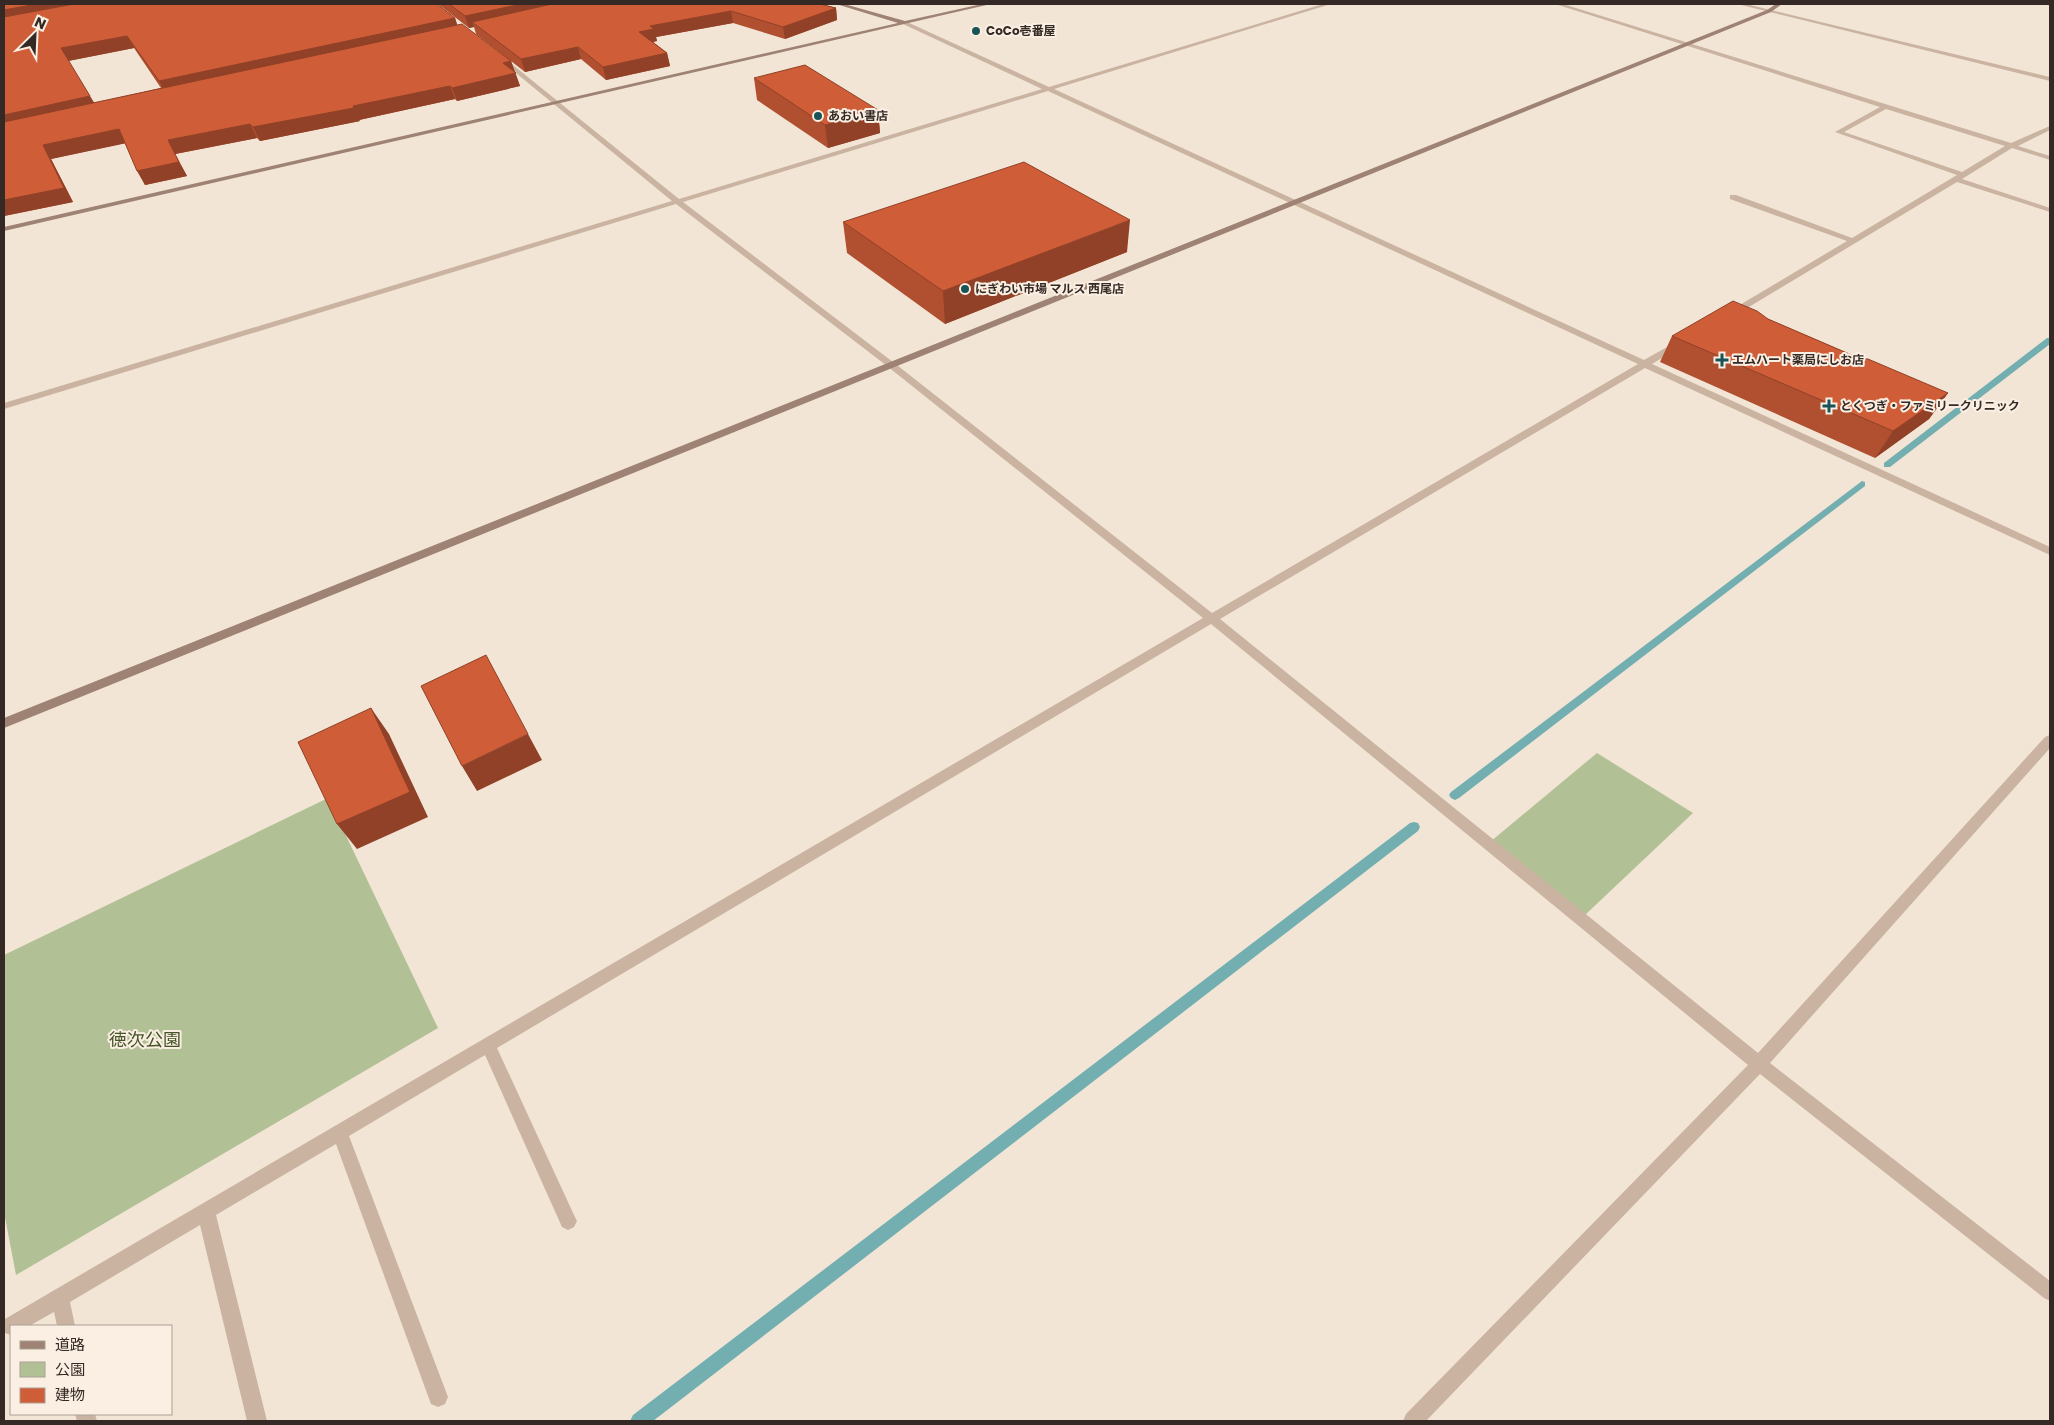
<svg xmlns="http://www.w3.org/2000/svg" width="2054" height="1425" font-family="Poppins,'Noto Sans JP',sans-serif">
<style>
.green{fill:#b2c195}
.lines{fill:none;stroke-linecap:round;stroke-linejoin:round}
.stream{fill:#73aeb0;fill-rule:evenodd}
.street{fill:#cab4a1;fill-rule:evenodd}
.secondary{fill:#9e8273;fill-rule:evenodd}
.wall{fill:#b15030;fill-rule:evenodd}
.shaded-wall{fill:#904127}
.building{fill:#ce5d38;stroke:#904127}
.poi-dot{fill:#185357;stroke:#faefe2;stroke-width:2}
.labels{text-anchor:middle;stroke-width:4;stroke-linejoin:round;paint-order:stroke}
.far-poi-label{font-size:12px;font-weight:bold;fill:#342924;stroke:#faefe2;text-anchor:start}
.near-park-label{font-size:18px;fill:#435427;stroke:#faefe2}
</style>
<rect width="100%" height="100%" fill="#f2e5d5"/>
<path class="green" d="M 1597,753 L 1693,813 L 1585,915 L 1490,842 Z
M 328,798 L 438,1028 L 16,1275 L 4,1212 L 4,955 Z"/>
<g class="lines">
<path class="stream" d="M 2047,338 L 2050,338 L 2050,344 L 1890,467 L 1884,467 L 1884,463 Z
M 1862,481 L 1865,482 L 1865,486 L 1459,798 L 1455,800 L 1451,798 L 1449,795 L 1451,792 Z
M 1414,822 L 1418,823 L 1420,827 L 1418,831 L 653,1421 L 630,1421 L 633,1415 L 1410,823 Z"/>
<path class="street" d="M 1323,4 L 1331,4 L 1054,89 L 1644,360 L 1676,342 L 1682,342 L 1682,346 L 1652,364 L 2050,547 L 2050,555 L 1645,368 L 1220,619 L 1758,1053 L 2045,737 L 2050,735 L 2050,748 L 1770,1063 L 2050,1281 L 2050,1301 L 2044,1298 L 1760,1074 L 1426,1421 L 1403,1421 L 1406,1414 L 1748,1065 L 1211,624 L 497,1048 L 574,1215 L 577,1221 L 574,1227 L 568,1230 L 562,1227 L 485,1055 L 349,1136 L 448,1397 L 445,1404 L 438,1407 L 431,1404 L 336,1144 L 216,1215 L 267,1421 L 247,1421 L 200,1225 L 70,1302 L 75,1326 L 57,1326 L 54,1312 L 29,1326 L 11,1326 L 11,1335 L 5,1333 L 4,1324 L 5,1319 L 1203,618 L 887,366 L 676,204 L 4,409 L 4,403 L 672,201 L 499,59 L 499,57 L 503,57 L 679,199 L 1042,89 L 903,24 L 903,22 L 907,22 L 1049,87 ZM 1048,91 L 1638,364 L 1212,613 L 893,362 L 683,202 Z
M 1555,4 L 1563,4 L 2011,143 L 2050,126 L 2050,130 L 2018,146 L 2050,156 L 2050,160 L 2012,148 L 1962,179 L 2050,208 L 2050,212 L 1957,182 L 1734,316 L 1728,316 L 1728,312 L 1847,241 L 1730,199 L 1730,195 L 1736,195 L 1852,238 L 1957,175 L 1835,132 L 1880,107 ZM 1886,109 L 2005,146 L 1962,172 L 1844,132 Z
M 1737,4 L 1746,4 L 2050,77 L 2050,81 Z
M 2046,4 L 2050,4 L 2050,6 L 2047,5 Z
M 75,1414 L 95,1414 L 97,1421 L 77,1421 Z"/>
<path class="secondary" d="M 836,4 L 844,4 L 905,21 L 982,4 L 991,4 L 4,231 L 4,227 L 898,23 Z
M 1776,4 L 1782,4 L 1771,12 L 4,728 L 4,718 L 1767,10 Z"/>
</g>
<path class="wall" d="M 4,4 L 455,18 L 457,25 L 511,61 L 520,86 L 457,101 L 455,99 L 359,120 L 360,121 L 260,141 L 257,138 L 175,154 L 187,176 L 145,185 L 125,143 L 51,159 L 73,202 L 4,216 ZM 134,48 L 161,88 L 94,103 L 68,61 Z
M 438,4 L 820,4 L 836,8 L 837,20 L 785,39 L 733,23 L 656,37 L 657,41 L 653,42 L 667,53 L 670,66 L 606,80 L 581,59 L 525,72 L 476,34 L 474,27 L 469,28 Z
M 754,78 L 878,110 L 880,133 L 828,148 L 757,100 Z
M 843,222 L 1127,252 L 945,324 L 847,253 Z
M 1768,319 L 1861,359 L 1948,393 L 1929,419 L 1875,458 L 1660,362 L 1672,336 Z"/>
<path class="shaded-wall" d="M 37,4 L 111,4 L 4,23 L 4,10 Z
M 522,4 L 580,4 L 472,22 L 474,27 L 469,28 L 465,16 Z
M 836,8 L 837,20 L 785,39 L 783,27 Z
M 731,11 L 733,23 L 656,37 L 657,41 L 642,44 L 639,32 L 650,26 Z
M 455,18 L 459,30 L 166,94 L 159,81 Z
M 127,36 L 134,48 L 68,61 L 61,48 Z
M 578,47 L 581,59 L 525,72 L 521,59 Z
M 667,53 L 670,66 L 606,80 L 603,67 Z
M 511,61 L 520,86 L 457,101 L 452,88 L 503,63 Z
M 450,86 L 455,99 L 359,120 L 360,121 L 260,141 L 253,127 Z
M 90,96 L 98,109 L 4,130 L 4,115 Z
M 878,110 L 880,133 L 828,148 L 825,125 Z
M 250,124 L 257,138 L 175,154 L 187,176 L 145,185 L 137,171 L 168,140 Z
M 119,129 L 127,143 L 51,159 L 73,202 L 4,216 L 4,200 L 43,145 Z
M 1130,220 L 1127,252 L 945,324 L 943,291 Z
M 1948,393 L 1929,419 L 1875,458 L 1893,431 Z
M 371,708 L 389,734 L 428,817 L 357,849 L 337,824 Z
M 528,734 L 542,760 L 477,791 L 462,766 Z"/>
<path class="building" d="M 4,4 L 37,4 L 4,10 Z
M 74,4 L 437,4 L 455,18 L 159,81 L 127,36 L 61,48 L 90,96 L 4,115 L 4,17 Z
M 449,4 L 522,4 L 465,16 Z
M 552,4 L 820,4 L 836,8 L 783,27 L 731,11 L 650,26 L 654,29 L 639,32 L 667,53 L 603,67 L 578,47 L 521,59 L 472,22 Z
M 462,24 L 511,61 L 503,63 L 516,73 L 452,88 L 450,86 L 353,106 L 354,108 L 253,127 L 250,124 L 168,140 L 179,162 L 137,171 L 119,129 L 43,145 L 64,188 L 4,200 L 4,122 Z
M 805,65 L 878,110 L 825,125 L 754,78 Z
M 1024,162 L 1130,220 L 943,291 L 843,222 Z
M 1733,301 L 1757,311 L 1768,319 L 1861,359 L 1868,359 L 1948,393 L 1893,431 L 1672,336 Z
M 486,655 L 528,734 L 462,766 L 421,686 Z
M 371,708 L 410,792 L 337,824 L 298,742 Z"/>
<g class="poi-dot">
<circle cx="976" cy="31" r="5"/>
<circle cx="818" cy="116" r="5"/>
<circle cx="965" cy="289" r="5"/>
<path d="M1719.5 352.5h5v5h5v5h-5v5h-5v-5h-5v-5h5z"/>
<path d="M1826.5 398.5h5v5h5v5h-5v5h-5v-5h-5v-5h5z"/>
</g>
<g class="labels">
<g class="far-poi-label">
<text x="986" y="35">CoCo壱番屋</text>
<text x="828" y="120">あおい書店</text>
<text x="975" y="293">にぎわい市場 マルス 西尾店</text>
<text x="1732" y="364">エムハート薬局にしお店</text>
<text x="1840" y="410">とくつぎ・ファミリークリニック</text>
</g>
<g class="near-park-label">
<text x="145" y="1046">徳次公園</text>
</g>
</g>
<rect width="2054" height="1425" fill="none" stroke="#342924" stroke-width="10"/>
<rect x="10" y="1325" width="162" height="90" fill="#faefe2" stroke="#aba096"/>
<rect x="20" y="1341" width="25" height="8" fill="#9e8273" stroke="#aba096"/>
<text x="55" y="1350" font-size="15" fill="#342924">道路</text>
<rect x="20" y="1362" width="25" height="15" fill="#b2c195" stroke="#aba096"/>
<text x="55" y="1375" font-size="15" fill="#342924">公園</text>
<rect x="20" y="1388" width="25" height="15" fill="#ce5d38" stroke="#aba096"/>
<text x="55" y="1400" font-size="15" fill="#342924">建物</text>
<g transform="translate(35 35) rotate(24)" stroke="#faefe2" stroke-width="4" paint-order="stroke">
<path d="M0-4L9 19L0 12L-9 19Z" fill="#342924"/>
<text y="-8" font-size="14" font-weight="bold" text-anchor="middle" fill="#342924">N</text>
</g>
</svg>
